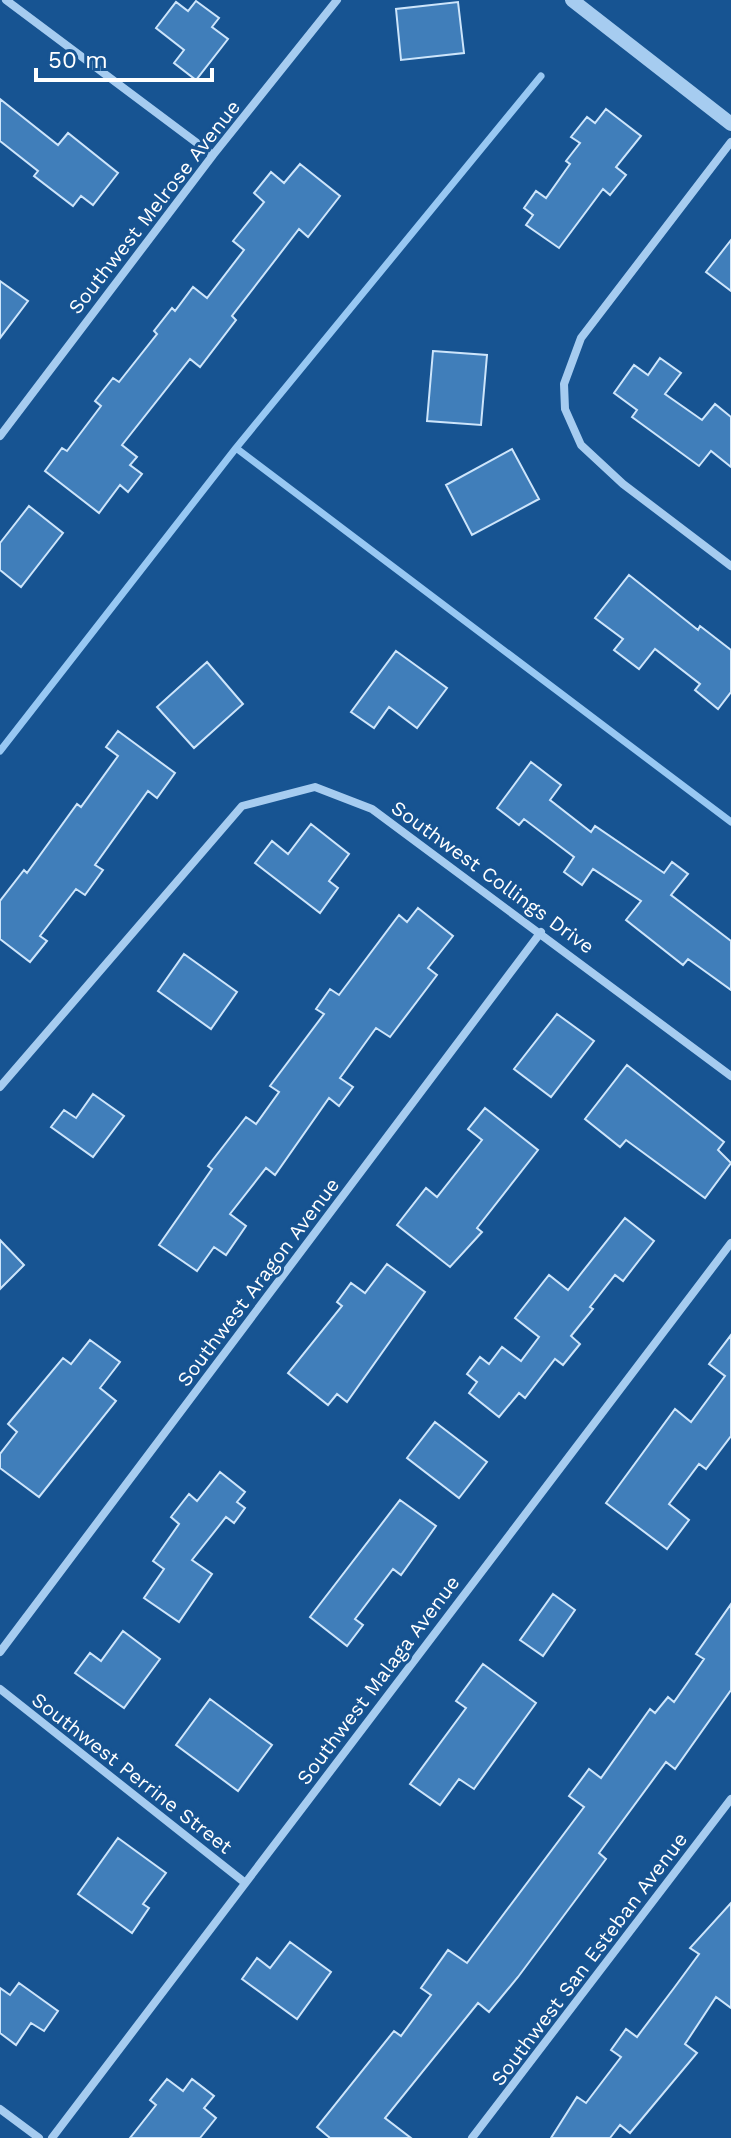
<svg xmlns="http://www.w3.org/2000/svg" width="731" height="2138" font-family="'Work Sans',sans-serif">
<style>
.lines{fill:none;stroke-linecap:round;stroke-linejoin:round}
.stream{stroke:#98c8f3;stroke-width:7}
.building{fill:#407eba;stroke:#cde5fb;stroke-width:2}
.minor{stroke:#a6ccf0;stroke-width:8}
.tertiary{stroke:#a6ccf0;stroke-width:14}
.labels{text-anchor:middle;stroke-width:6;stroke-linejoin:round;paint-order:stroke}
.street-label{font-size:20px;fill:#fff;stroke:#175492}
</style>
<rect width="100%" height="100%" fill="#175492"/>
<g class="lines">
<path class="stream" d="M 236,448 L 731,822
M 0,751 L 236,448 L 541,76"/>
</g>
<path class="building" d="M 196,1 L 219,18 L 212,27 L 228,39 L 196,80 L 174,63 L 184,50 L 156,28 L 176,2 L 188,11 Z
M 458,2 L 464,53 L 401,60 L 396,9 Z
M 0,99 L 58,145 L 68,133 L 118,173 L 93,205 L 81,196 L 73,206 L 34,176 L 38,171 L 0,141 Z
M 606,109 L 641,136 L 616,167 L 626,175 L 610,195 L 603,189 L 559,248 L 526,225 L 533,215 L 524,208 L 536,191 L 546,198 L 570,164 L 566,161 L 580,143 L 571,137 L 587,117 L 595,123 Z
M 300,164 L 340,196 L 308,237 L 299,229 L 232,316 L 236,320 L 200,367 L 190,359 L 122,445 L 137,457 L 130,465 L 142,474 L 128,492 L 120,485 L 99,513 L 45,471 L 62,448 L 67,451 L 101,406 L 95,401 L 113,378 L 119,382 L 157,334 L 154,331 L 172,308 L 175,311 L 193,287 L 207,298 L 244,250 L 233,241 L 264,202 L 254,193 L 271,172 L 284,183 Z
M 731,240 L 731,291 L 706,272 Z
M 0,281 L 28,301 L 0,338 Z
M 433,351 L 487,355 L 481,425 L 427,421 Z
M 660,358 L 681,373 L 665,394 L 702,420 L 715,404 L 731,417 L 731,467 L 711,451 L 699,466 L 632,417 L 637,410 L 614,393 L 634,365 L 648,375 Z
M 512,449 L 539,499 L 472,535 L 446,485 Z
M 29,506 L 63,533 L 21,587 L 0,570 L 0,543 Z
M 629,575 L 698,630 L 700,626 L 731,650 L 731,692 L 718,709 L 695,690 L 700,684 L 655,649 L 639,669 L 614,650 L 623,639 L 595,618 Z
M 396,651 L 447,688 L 417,728 L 389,707 L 374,728 L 351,712 Z
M 207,662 L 243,704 L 194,748 L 157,707 Z
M 118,731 L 175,773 L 157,798 L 148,791 L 95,865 L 103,870 L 85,895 L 76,889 L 40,936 L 47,941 L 30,962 L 0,939 L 0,901 L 24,870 L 27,873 L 77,804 L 81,807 L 118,756 L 106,747 Z
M 531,762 L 561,785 L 550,800 L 591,832 L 595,826 L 664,873 L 672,862 L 688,874 L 671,895 L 731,941 L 731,990 L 688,959 L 683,965 L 626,920 L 641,901 L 593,869 L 582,885 L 564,872 L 574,857 L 524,819 L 519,825 L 497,808 Z
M 311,824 L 349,854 L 329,881 L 338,888 L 320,913 L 255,863 L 272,841 L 288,854 Z
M 418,908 L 453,936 L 428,968 L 437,975 L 390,1037 L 376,1028 L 340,1078 L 353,1087 L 339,1106 L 329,1098 L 275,1175 L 266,1168 L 230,1214 L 246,1226 L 226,1255 L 214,1247 L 197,1271 L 159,1245 L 212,1169 L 208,1166 L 246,1117 L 256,1124 L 279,1092 L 270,1086 L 324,1014 L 316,1009 L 330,989 L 339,995 L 399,915 L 407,922 Z
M 184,954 L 237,992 L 211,1029 L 158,991 Z
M 557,1014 L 594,1041 L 551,1097 L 514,1069 Z
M 627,1065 L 724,1142 L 718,1150 L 731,1163 L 705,1198 L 626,1140 L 620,1147 L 585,1119 Z
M 93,1094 L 124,1116 L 93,1157 L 51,1127 L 64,1110 L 76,1118 Z
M 485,1108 L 538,1150 L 477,1228 L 482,1232 L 450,1267 L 397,1225 L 426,1188 L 437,1197 L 482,1140 L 468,1129 Z
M 625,1218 L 654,1241 L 623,1281 L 615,1275 L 590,1307 L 593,1309 L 571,1336 L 580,1344 L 563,1365 L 555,1359 L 525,1398 L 519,1393 L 499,1417 L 469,1393 L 477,1382 L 467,1374 L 480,1357 L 489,1364 L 502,1347 L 521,1361 L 539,1337 L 515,1318 L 549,1275 L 568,1290 Z
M 0,1240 L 24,1265 L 0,1289 Z
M 387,1264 L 425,1292 L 347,1402 L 337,1394 L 328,1405 L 288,1373 L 342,1306 L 337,1302 L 351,1283 L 365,1293 Z
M 731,1335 L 731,1436 L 706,1469 L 699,1464 L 669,1504 L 689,1520 L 667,1549 L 606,1503 L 675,1409 L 691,1422 L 725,1376 L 709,1364 Z
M 90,1340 L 120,1362 L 100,1388 L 116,1401 L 39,1497 L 0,1468 L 0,1454 L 17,1432 L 8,1424 L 63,1358 L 71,1364 Z
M 435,1422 L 487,1462 L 459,1498 L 407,1458 Z
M 220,1472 L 245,1492 L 237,1502 L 245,1508 L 234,1523 L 226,1517 L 192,1560 L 212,1574 L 179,1622 L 144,1598 L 164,1569 L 153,1561 L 179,1524 L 171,1517 L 189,1494 L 197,1501 Z
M 400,1500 L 436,1526 L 401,1575 L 393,1569 L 355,1619 L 363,1625 L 347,1646 L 310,1617 Z
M 553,1594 L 575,1610 L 543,1656 L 520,1640 Z
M 731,1604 L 731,1690 L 675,1769 L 666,1762 L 599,1853 L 606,1859 L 518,1977 L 489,2012 L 478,2003 L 385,2118 L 411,2138 L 330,2138 L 317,2127 L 394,2031 L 401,2036 L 431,1995 L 421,1988 L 448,1950 L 467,1963 L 584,1807 L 569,1796 L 589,1769 L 601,1778 L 650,1709 L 655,1713 L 668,1697 L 674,1702 L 704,1659 L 696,1654 Z
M 123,1631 L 160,1659 L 124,1708 L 75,1673 L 90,1653 L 101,1661 Z
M 483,1664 L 536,1703 L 474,1789 L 459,1779 L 440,1805 L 410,1784 L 466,1708 L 456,1701 Z
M 210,1699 L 272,1745 L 238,1791 L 176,1745 Z
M 118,1838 L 166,1873 L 143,1904 L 149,1908 L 132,1933 L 78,1894 Z
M 731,1903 L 731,2008 L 716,1997 L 685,2044 L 697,2053 L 630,2133 L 620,2125 L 610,2138 L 551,2138 L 577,2097 L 586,2103 L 621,2057 L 611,2050 L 626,2029 L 637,2037 L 674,1988 L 699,1954 L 690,1948 Z
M 290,1942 L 331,1972 L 297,2019 L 242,1979 L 257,1958 L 270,1968 Z
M 19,1983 L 58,2011 L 44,2031 L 31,2023 L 16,2045 L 0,2033 L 0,1988 L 10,1995 Z
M 167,2079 L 183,2091 L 192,2079 L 214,2096 L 204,2108 L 216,2118 L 200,2138 L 130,2138 L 156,2105 L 150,2100 Z"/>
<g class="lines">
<path class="minor" d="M 6,0 L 213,155
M 731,142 L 581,338 L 564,384 L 565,409 L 581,445 L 623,484 L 731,566
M 0,436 L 213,155 L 337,0
M 0,1087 L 242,806 L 315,787 L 372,809 L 731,1076
M 0,1652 L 541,932
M 0,1689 L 244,1882
M 0,2109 L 39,2138
M 52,2138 L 731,1243
M 472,2138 L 731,1799"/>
<path class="tertiary" d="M 572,0 L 731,124"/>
</g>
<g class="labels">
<g class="street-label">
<text transform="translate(154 207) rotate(-52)" y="7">Southwest Melrose Avenue</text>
<text transform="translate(493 877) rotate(36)" y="7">Southwest Collings Drive</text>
<text transform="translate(258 1282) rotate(-53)" y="7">Southwest Aragon Avenue</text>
<text transform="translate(378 1680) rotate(-53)" y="7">Southwest Malaga Avenue</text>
<text transform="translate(132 1773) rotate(38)" y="7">Southwest Perrine Street</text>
<text transform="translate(589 1959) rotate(-53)" y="7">Southwest San Esteban Avenue</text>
</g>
</g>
<path d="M36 68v12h176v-12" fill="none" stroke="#ffffff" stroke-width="4"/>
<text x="48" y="68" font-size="24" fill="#ffffff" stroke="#175492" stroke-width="6" paint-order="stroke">50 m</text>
</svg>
